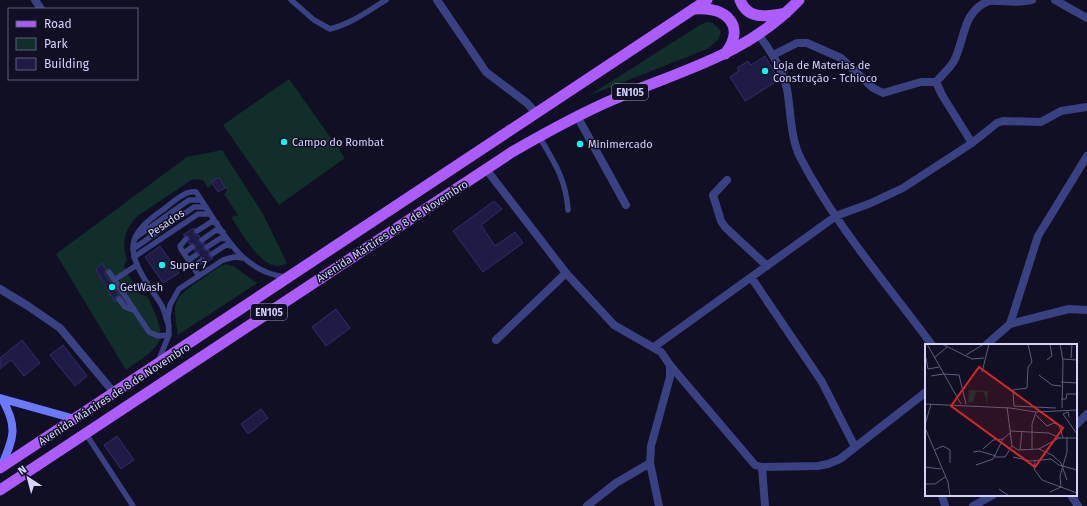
<svg xmlns="http://www.w3.org/2000/svg" width="1087" height="506" font-family="'Fira Sans',sans-serif">
<style>
.green{fill:#122e2a}
.building{fill:#1e1b45;stroke:#322d71}
.lines{fill:none;stroke-linecap:round;stroke-linejoin:round}
.service{stroke:#3a4183;stroke-width:5.5}
.minor{stroke:#3a4183;stroke-width:8}
.secondary{stroke:#6b7afd;stroke-width:8}
.primary{stroke:#ac5bfd;stroke-width:11}
.poi-dot{fill:#04f9f3;stroke:#100f24;stroke-width:1.5}
.labels{text-anchor:middle;stroke-width:3;stroke-linejoin:round;paint-order:stroke}
.shield{fill:#100f24;stroke:#9898bd;stroke-width:1}
.shield-label{font-size:10px;font-weight:bold;fill:#d3d3fe}
.poi-label{font-size:11px;fill:#d3d3fe;stroke:#100f24;text-anchor:start}
.street-label{font-size:11px;fill:#d3d3fe;stroke:#100f24}
.inset-road{fill:none;stroke:#5e5d7b;stroke-width:1}
.view{fill:#d62828;fill-opacity:0.15;stroke:#d62828;stroke-width:2}
.inset-edge{fill:none;stroke:#d3d3fe;stroke-width:2}
</style>
<rect width="100%" height="100%" fill="#100f24"/>
<path class="green" d="M 707,22 L 713,23 L 721,31 L 718,40 L 707,49 L 588,96 L 700,25 Z
M 289,79 L 345,158 L 279,205 L 223,125 Z
M 222,150 L 263,214 L 287,263 C 285,264 281,266 278,266 C 260,267 240,230 231,217 L 238,215 L 224,194 L 227,191 L 219,178 L 208,188 L 203,180 L 194,179 L 190,181 L 139,215 C 125,227 121,243 127,259 L 124,266 L 139,294 L 147,296 C 169,341 165,343 126,370 L 56,254 L 187,157 Z
M 226,264 L 235,267 L 257,283 L 178,335 C 173,304 171,299 199,281 C 208,275 216,268 226,264 Z"/>
<path class="building" d="M 765,56 L 779,80 L 745,101 L 730,77 L 739,71 L 737,68 L 748,61 L 751,65 Z
M 219,177 L 225,188 L 218,192 L 211,182 Z
M 494,201 L 502,209 L 481,225 L 495,246 L 515,232 L 523,243 L 483,272 L 453,231 Z
M 194,228 L 194,234 L 200,236 L 198,242 L 201,244 L 205,243 L 203,249 L 207,251 L 210,250 L 208,256 L 213,258 L 203,265 L 205,259 L 200,257 L 198,251 L 194,251 L 196,245 L 192,243 L 189,244 L 189,236 L 183,235 Z
M 160,246 L 179,273 L 163,283 L 145,257 Z
M 102,263 L 106,269 L 105,274 L 119,295 L 115,297 L 115,302 L 96,270 Z
M 336,309 L 350,328 L 326,346 L 312,327 Z
M 22,340 L 40,363 L 24,376 L 11,360 L 0,369 L 0,358 Z
M 63,345 L 87,376 L 75,386 L 50,355 Z
M 261,409 L 268,418 L 248,434 L 241,424 Z
M 117,436 L 134,460 L 121,469 L 104,445 Z"/>
<g class="lines">
<path class="service" d="M 291,0 L 314,20 L 330,29 C 351,24 368,11 386,0
M 539,136 C 554,162 566,179 568,210
M 197,231 L 211,222 L 217,223
M 135,238 L 189,200 L 201,200
M 186,239 L 180,246 L 181,249 L 199,276
M 202,240 L 216,230 L 223,232
M 207,247 L 221,238 L 227,239
M 133,249 L 194,207 L 206,207
M 184,253 L 192,247
M 212,254 L 226,245 L 232,246
M 134,257 L 198,214 L 210,214
M 189,260 L 196,255
M 193,267 L 201,261
M 109,272 L 149,332 L 158,336 L 169,335
M 114,280 L 137,265
M 119,299 L 125,307 L 133,310
M 169,326 C 166,320 165,312 162,306 C 158,299 154,294 150,288 C 125,249 126,235 164,209 C 172,203 185,190 196,192 C 220,227 239,273 287,277
M 159,359 L 169,335 L 168,316 L 170,305 L 179,289 L 223,260 L 234,257 L 243,258
M 86,434 L 133,506"/>
<path class="minor" d="M 35,0 L 41,9
M 437,0 L 486,72 L 527,103 L 537,114
M 1055,0 L 1087,18
M 759,35 C 771,52 782,68 787,89 C 791,111 790,136 800,157 C 835,225 887,284 932,345
M 773,55 L 797,43 L 807,43 L 841,58 L 873,88 L 883,93 L 921,82 L 936,82 C 942,75 950,68 954,61 C 965,40 962,11 989,1 C 1002,0 1018,4 1032,0
M 936,82 L 942,95 L 972,143
M 577,116 L 626,205
M 486,169 L 566,273 L 614,325 L 661,352 L 670,365 L 755,465 L 762,467 L 818,466 L 828,464 L 840,459 L 926,392
M 727,180 L 713,195 L 721,221 L 725,227 L 767,266
M 751,277 L 822,382 L 855,447
M 0,289 L 28,306 L 60,328 L 115,394
M 1010,324 L 1069,309 L 1087,310
M 496,340 L 566,273
M 986,345 L 1010,324 L 1038,236 L 1087,156
M 654,347 L 836,216 L 871,203 L 903,188 L 972,143 L 997,123 L 1003,121 L 1041,122 L 1061,111 L 1087,107
M 1076,425 L 1087,414
M 762,467 L 765,506
M 942,495 L 945,506
M 1071,495 L 1078,506
M 587,506 L 616,483 L 650,463
M 659,506 L 650,463 L 651,446 L 670,377 L 670,365
M 973,506 L 993,495"/>
<path class="secondary" d="M 0,398 L 75,419
M 1,467 C 13,439 19,428 2,399"/>
<path class="primary" d="M 740,0 C 748,21 768,16 786,13
M 695,9 C 726,6 747,26 725,54
M 0,468 L 707,0
M 0,490 L 512,152 C 545,133 577,115 612,100 C 681,70 746,56 799,0"/>
</g>
<g class="poi-dot">
<circle cx="765" cy="71" r="4"/>
<circle cx="284" cy="142" r="4"/>
<circle cx="580" cy="144" r="4"/>
<circle cx="162" cy="265" r="4"/>
<circle cx="112" cy="287" r="4"/>
</g>
<g class="labels">
<g class="shield">
<rect x="612" y="84" width="36" height="16" rx="3"/>
<rect x="251" y="304" width="36" height="16" rx="3"/>
</g>
<g class="shield-label">
<text x="630" y="96">EN105</text>
<text x="269" y="316">EN105</text>
</g>
<g class="poi-label">
<text x="773" y="69">Loja de Materias de<tspan x="773" dy="13">Construção - Tchioco</tspan></text>
<text x="292" y="146">Campo do Rombat</text>
<text x="588" y="148">Minimercado</text>
<text x="170" y="269">Super 7</text>
<text x="120" y="291">GetWash</text>
</g>
<g class="street-label">
<text transform="translate(166 223) rotate(-34)" y="4">Pesados</text>
<text transform="translate(392 231) rotate(-33)" y="4">Avenida Mártires de 8 de Novembro</text>
<text transform="translate(114 394) rotate(-33)" y="4">Avenida Mártires de 8 de Novembro</text>
</g>
</g>
<g transform="translate(925 344)">
<rect width="152" height="152" fill="#100f24"/>
<path d="M 44,46 L 63,47 L 62,60 L 59,48 L 51,48 L 48,58 L 43,59 Z" fill="#122e2a"/>
<path class="inset-road" d="M 2,0 L 36,60M 17,0 L 47,15 L 59,14M 135,0 L 138,17 L 137,64M 41,11 L 59,0M 1,14 L 3,25 L 14,23M 9,14 L 22,3M 146,14 L 147,0M 138,15 L 152,16M 122,16 L 127,12 L 125,0M 57,28 L 64,0M 114,31 L 127,41 L 136,42M 6,32 L 18,30 L 34,31 L 41,60M 136,38 L 152,39M 136,55 L 141,55 L 142,50 L 152,50M 0,60 L 85,64 L 111,68 L 152,66M 89,62 L 88,46 L 102,44 L 103,23 L 107,18 L 103,0M 89,62 L 131,64M 111,71 L 122,82M 144,73 L 143,68 L 138,70 L 152,90M 0,81 L 6,60M 122,82 L 129,79 L 134,81 L 138,94M 0,84 L 23,138 L 25,152M 85,87 L 124,89 L 135,94M 87,102 L 93,106 L 114,105 L 127,111 L 136,119 L 142,136M 58,105 L 68,96 L 78,95M 107,105 L 107,80 L 111,68M 114,105 L 134,94 L 152,94M 9,106 L 18,102 L 25,106 L 25,119M 95,106 L 97,87M 48,108 L 54,107 L 71,112M 70,113 L 80,113 L 87,102 L 82,63M 88,113 L 106,117 L 126,115 L 134,121 L 152,126M 110,117 L 109,125 L 117,136 L 152,149M 51,121 L 68,115 L 78,95 L 85,89M 0,123 L 16,125M 0,140 L 10,140 L 20,133M 136,144 L 135,132 L 142,108 L 142,93M 74,145 L 84,152M 125,148 L 136,143"/>
<path class="view" d="M 54,23 L 138,84 L 110,123 L 26,62 Z"/>
<rect width="152" height="152" class="inset-edge"/>
</g>
<rect x="8" y="8" width="130" height="72" fill="#100f24" stroke="#5e5d7b"/>
<rect x="16" y="21" width="20" height="6" fill="#ac5bfd" stroke="#5e5d7b"/>
<text x="44" y="28" font-size="12" fill="#d3d3fe">Road</text>
<rect x="16" y="38" width="20" height="12" fill="#122e2a" stroke="#5e5d7b"/>
<text x="44" y="48" font-size="12" fill="#d3d3fe">Park</text>
<rect x="16" y="58" width="20" height="12" fill="#1e1b45" stroke="#5e5d7b"/>
<text x="44" y="68" font-size="12" fill="#d3d3fe">Building</text>
<g transform="translate(28 478) rotate(324)" stroke="#100f24" stroke-width="3" paint-order="stroke">
<path d="M0-3L7 15L0 10L-7 15Z" fill="#d3d3fe"/>
<text y="-6" font-size="11" font-weight="bold" text-anchor="middle" fill="#d3d3fe">N</text>
</g>
</svg>
